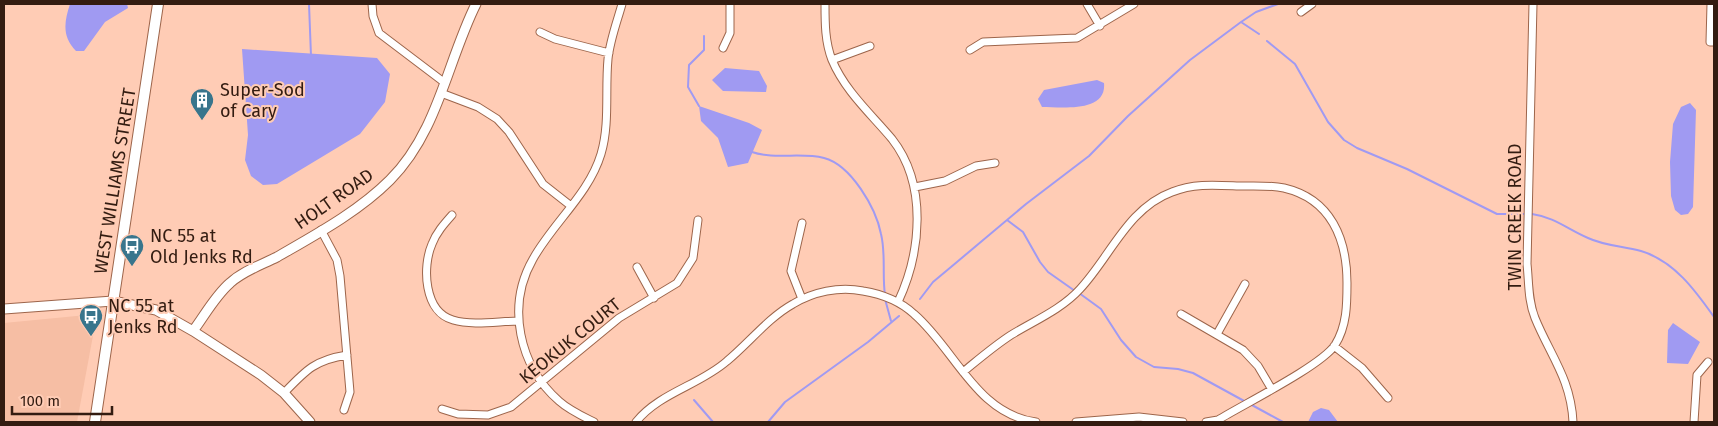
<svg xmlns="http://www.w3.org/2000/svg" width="1718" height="426" font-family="'Fira Sans',sans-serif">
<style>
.built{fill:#f6bea4}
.water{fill:#a09af2}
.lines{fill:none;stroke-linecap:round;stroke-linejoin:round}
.stream{stroke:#a09af2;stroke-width:2}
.minor-casing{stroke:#9d654b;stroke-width:9}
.tertiary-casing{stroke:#9d654b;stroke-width:11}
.primary-casing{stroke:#9d654b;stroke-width:12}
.minor{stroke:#fff;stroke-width:7}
.tertiary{stroke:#fff;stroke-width:9}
.primary{stroke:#fff;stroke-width:10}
.labels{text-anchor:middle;stroke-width:4;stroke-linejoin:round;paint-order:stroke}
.poi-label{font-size:18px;fill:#331c11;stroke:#ffccb5;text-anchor:start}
.street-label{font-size:18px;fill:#331c11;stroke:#ffccb5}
</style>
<rect width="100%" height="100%" fill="#ffccb5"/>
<path class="built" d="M 97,314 L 77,422 L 4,422 L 4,323 Z"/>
<path class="water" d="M 70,4 L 127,4 L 128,8 L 105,22 L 84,51 L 76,51 C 62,37 64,22 70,4 Z
M 242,49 L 377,58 L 390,74 L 385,102 L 360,134 L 277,184 L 263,185 L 251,176 L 245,160 L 248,135 Z
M 725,68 L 759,71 L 767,86 L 766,92 L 723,91 L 712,80 Z
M 1097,80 L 1104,83 C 1107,113 1061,107 1042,107 L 1038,99 L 1044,90 Z
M 1690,103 L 1696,110 L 1693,207 L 1688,214 L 1681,215 L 1675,210 L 1671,196 L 1670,162 L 1673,124 L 1681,107 Z
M 699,106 L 749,123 L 762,130 L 748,163 L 728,167 L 718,138 L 701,121 Z
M 1673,323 L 1700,342 L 1688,364 L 1667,363 L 1668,330 Z
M 1321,408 L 1329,410 L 1338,422 L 1308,422 L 1313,412 Z"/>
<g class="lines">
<path class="stream" d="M 309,4 L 311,56
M 1241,22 L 1259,34
M 1267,41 L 1295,64 L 1328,122 L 1344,140 L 1357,148 L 1407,169 L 1497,214 L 1524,214
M 699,106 L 688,87 L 689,65 L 704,50 L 704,36
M 752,152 C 775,160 800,152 824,158 C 851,165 876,208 881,234 C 886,254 882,275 885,295
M 1532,214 C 1554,217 1569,230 1588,238 C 1605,246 1623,246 1641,251 C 1674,261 1695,290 1714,317
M 1007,220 L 1023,232 L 1040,262 L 1048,272 L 1075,291
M 1079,293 L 1101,309 L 1121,340 L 1136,357 L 1154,367 L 1178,369 L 1193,373 L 1246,402
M 885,299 L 891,321
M 920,299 L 933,282 L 951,267 L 1026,204 L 1089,156 L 1128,116 L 1190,60 L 1241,22 L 1256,12 L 1278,4
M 694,400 L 713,422
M 1250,404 L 1283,422
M 768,422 L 785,402 L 868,342 L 899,316"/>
<g class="minor-casing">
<path id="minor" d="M 372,4 L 373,16 L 379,33 L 445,83
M 825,4 C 825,23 825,42 832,60 C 845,91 871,114 892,139 C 928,185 921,253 898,302
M 1087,4 L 1100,26
M 1533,4 L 1527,264 C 1529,282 1528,301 1535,318 C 1550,355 1571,379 1573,422
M 1711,4 L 1710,42 L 1714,42
M 1301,12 L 1312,4
M 540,32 L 555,39 L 609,53
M 723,48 L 730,33 L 730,4
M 970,50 L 983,42 L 1077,38 L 1134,4
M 832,60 L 870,46
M 441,93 L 478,107 L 497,119 L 509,132 L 543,184 L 571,206
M 915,187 L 945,181 L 976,166 L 995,163
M 452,215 C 444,224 436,233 432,244 C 422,267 424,312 453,320 C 473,326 499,321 519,321
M 321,230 L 337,260 L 340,276 L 350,392 L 344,410
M 637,267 L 654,298
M 802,299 L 791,271 L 802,223
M 1181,314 L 1243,350 L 1258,366 L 1271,388
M 1217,334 L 1245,284
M 1334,346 L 1362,368 L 1388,398
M 963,372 C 979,359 994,346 1011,335 C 1034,321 1062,309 1080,289 C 1110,257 1128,208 1172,192 C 1194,183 1216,185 1239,186 C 1254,186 1269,185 1284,188 C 1331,199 1347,239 1347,283 C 1347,304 1347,326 1335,345 C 1321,366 1244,404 1218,420 L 1206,422
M 284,393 C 306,370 315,360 347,355
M 442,409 L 458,414 L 488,415 L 511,407 L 619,318 L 677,283 L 693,258 L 698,220
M 594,422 C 582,416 569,410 559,401 C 519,366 506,306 533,259 C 553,223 589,194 601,154 C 610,124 605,90 608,59 C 610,40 617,22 622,4
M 636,422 C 659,393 700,385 727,361 C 749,343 768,318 793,304 C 813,292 839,286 863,291 C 881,294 900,301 914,314 C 955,349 976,414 1036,422
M 1076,422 L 1139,417 L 1183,422
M 1694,422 L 1697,375 L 1708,362"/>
</g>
<g class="tertiary-casing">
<path id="tertiary" d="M 4,309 L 113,301 L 156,310 L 193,331 L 261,375 L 284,393 L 310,422
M 193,331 C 205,315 215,296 230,283 C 243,271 261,265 277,257 C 315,235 358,212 390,180 C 438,132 447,62 476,4"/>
</g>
<g class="primary-casing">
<path id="primary" d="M 95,422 L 158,4"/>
</g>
<use href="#minor" class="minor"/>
<use href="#tertiary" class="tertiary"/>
<use href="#primary" class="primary"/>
</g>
<defs>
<g id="building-pin" transform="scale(1.25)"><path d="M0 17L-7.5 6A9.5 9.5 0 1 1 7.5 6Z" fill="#39758c" stroke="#ffccb5"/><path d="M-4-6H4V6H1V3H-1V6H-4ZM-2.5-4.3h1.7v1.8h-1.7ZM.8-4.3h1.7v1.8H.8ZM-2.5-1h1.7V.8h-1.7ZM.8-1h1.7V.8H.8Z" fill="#fff"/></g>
<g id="bus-pin" transform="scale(1.25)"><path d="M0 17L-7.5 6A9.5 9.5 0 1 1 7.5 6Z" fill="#39758c" stroke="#ffccb5"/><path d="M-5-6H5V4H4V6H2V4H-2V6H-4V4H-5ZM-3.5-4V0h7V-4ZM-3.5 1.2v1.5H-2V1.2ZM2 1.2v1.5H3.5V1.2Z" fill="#fff"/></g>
</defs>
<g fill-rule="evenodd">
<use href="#building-pin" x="202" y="100"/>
<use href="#bus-pin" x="132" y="246"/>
<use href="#bus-pin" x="91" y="316"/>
</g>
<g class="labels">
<g class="poi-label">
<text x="220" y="96">Super-Sod<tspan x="220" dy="21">of Cary</tspan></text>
<text x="150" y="242">NC 55 at<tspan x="150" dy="21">Old Jenks Rd</tspan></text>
<text x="108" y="312">NC 55 at<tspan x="108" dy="21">Jenks Rd</tspan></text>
</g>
<g class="street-label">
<text transform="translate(115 181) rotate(-81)" y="6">WEST WILLIAMS STREET</text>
<text transform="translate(334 199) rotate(-35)" y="6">HOLT ROAD</text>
<text transform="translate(1515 217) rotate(-90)" y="6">TWIN CREEK ROAD</text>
<text transform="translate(570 341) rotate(-39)" y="6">KEOKUK COURT</text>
</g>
</g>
<rect width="1718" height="426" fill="none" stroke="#331c11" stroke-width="10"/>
<path d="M12 406v8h100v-8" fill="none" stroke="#331c11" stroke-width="2.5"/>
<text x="20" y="406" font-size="15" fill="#331c11" stroke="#ffccb5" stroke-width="4" paint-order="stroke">100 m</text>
</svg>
